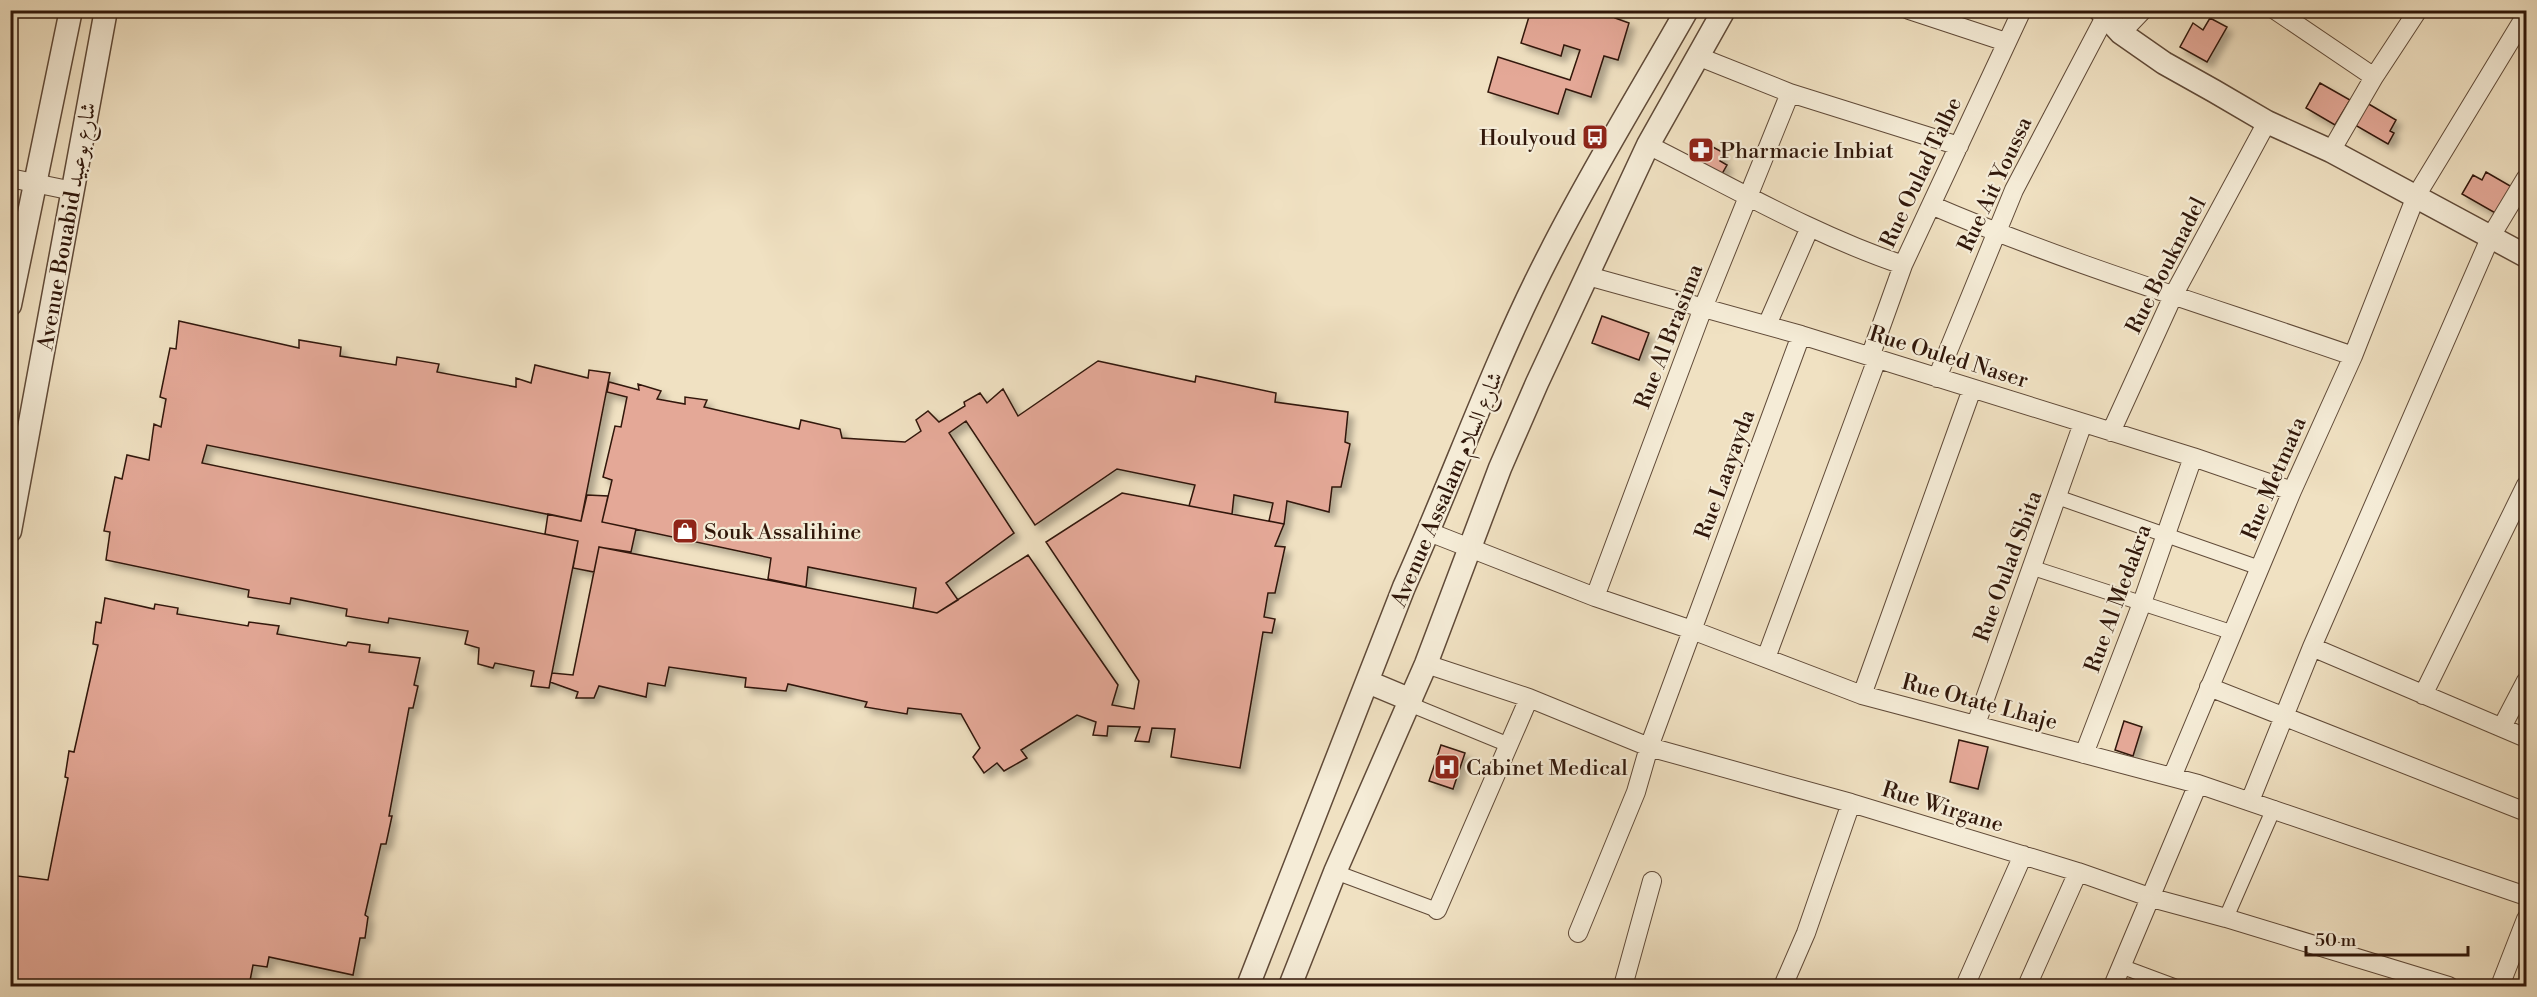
<svg xmlns="http://www.w3.org/2000/svg" width="2537" height="997" font-family="'Libre Bodoni',Amiri,serif">
<style>
.building{fill:#e4a897;stroke:#30170a;stroke-width:1.5;filter:url(#shadow)}
.lines{fill:none;stroke-linecap:round;stroke-linejoin:round}
.pedestrian-casing{stroke:#604a38;stroke-width:16}
.minor-casing{stroke:#604a38;stroke-width:20}
.tertiary-casing{stroke:#604a38;stroke-width:25}
.pedestrian{stroke:#f5ecd7;stroke-width:14}
.minor{stroke:#f5ecd7;stroke-width:18}
.tertiary{stroke:#f5ecd7;stroke-width:22}
.labels{text-anchor:middle;stroke-width:4.5;stroke-linejoin:round;paint-order:stroke}
.poi-label{font-size:22px;fill:#30170a;stroke:#f5ecd7;text-anchor:start}
.street-label{font-size:22px;fill:#30170a;stroke:#f5ecd7}
</style>
<defs>
<filter id="shadow"><feDropShadow dx="5.5" dy="5.5" stdDeviation="3" flood-color="#0004"/></filter>
</defs>
<rect width="100%" height="100%" fill="#f0e1c2"/>
<filter id="stains"><feTurbulence type="fractalNoise" baseFrequency=".00333" numOctaves="4"/><feColorMatrix values="0 0 0 0 .2 0 0 0 0 .09 0 0 0 0 .02 0 0 0 .5 -.17"/></filter>
<radialGradient id="worn" r=".72"><stop offset=".6" stop-color="#630" stop-opacity="0"/><stop offset="1" stop-color="#630" stop-opacity=".3"/></radialGradient>
<path class="building" d="M 1531,10 L 1617,10 L 1615,18 L 1629,23 L 1618,60 L 1604,56 L 1591,97 L 1566,89 L 1558,114 L 1488,92 L 1498,57 L 1570,80 L 1580,50 L 1564,45 L 1561,56 L 1521,43 Z
M 2210,18 L 2227,27 L 2207,62 L 2180,47 L 2193,23 L 2203,30 Z
M 2320,83 L 2350,100 L 2335,125 L 2306,108 Z
M 2367,103 L 2396,120 L 2390,131 L 2394,133 L 2388,144 L 2355,125 Z
M 1700,140 L 1724,153 L 1720,161 L 1727,165 L 1719,179 L 1688,163 Z
M 2486,172 L 2512,187 L 2497,214 L 2462,194 L 2473,175 L 2482,180 Z
M 1602,316 L 1649,333 L 1639,360 L 1592,343 Z
M 179,321 L 299,348 L 299,340 L 341,347 L 340,356 L 396,365 L 397,357 L 439,364 L 437,372 L 516,387 L 516,378 L 531,383 L 535,365 L 588,378 L 589,370 L 610,373 L 581,521 L 207,445 L 202,463 L 578,541 L 549,688 L 531,686 L 534,671 L 495,663 L 493,668 L 478,664 L 479,648 L 465,644 L 468,631 L 389,618 L 388,623 L 346,616 L 347,609 L 291,598 L 290,604 L 248,597 L 249,590 L 106,560 L 110,532 L 104,531 L 115,477 L 122,479 L 127,455 L 149,460 L 154,424 L 161,427 L 166,399 L 160,397 L 170,348 L 176,349 Z
M 1098,361 L 1195,382 L 1196,376 L 1276,393 L 1275,402 L 1348,412 L 1345,442 L 1350,444 L 1341,487 L 1332,487 L 1329,512 L 1287,501 L 1284,524 L 1269,521 L 1273,503 L 1234,495 L 1232,514 L 1189,506 L 1195,485 L 1117,469 L 1035,525 L 966,421 L 949,433 L 1014,533 L 946,583 L 958,600 L 937,613 L 913,608 L 916,588 L 808,567 L 806,587 L 768,579 L 771,558 L 602,522 L 612,480 L 603,477 L 615,426 L 621,427 L 627,397 L 607,392 L 609,382 L 639,390 L 638,384 L 661,391 L 657,399 L 685,404 L 685,397 L 707,400 L 704,407 L 799,429 L 801,420 L 840,429 L 842,438 L 905,442 L 921,431 L 916,420 L 928,411 L 939,422 L 965,406 L 964,402 L 980,393 L 987,403 L 1003,389 L 1018,416 Z
M 1122,493 L 1284,524 L 1275,546 L 1285,547 L 1275,593 L 1268,593 L 1264,617 L 1275,619 L 1272,633 L 1263,632 L 1240,768 L 1171,757 L 1175,729 L 1152,728 L 1149,742 L 1135,741 L 1140,727 L 1108,726 L 1107,736 L 1093,735 L 1096,722 L 1077,715 L 1021,750 L 1027,758 L 1004,771 L 997,763 L 984,773 L 973,757 L 980,748 L 961,714 L 908,708 L 907,714 L 865,707 L 867,702 L 788,684 L 786,691 L 745,687 L 746,678 L 669,667 L 665,686 L 648,683 L 646,697 L 599,686 L 594,698 L 576,698 L 578,692 L 550,682 L 552,673 L 573,675 L 599,547 L 937,613 L 1028,555 L 1118,685 L 1112,705 L 1134,709 L 1139,681 L 1046,542 Z
M 587,495 L 608,496 L 602,522 L 636,529 L 631,552 L 599,547 L 594,572 L 573,568 L 578,541 L 545,534 L 548,514 L 581,521 Z
M 105,598 L 154,609 L 155,604 L 178,608 L 177,614 L 248,626 L 249,622 L 279,626 L 277,634 L 346,646 L 348,642 L 370,645 L 369,652 L 420,658 L 414,685 L 418,686 L 413,708 L 409,708 L 389,816 L 392,816 L 386,844 L 381,844 L 365,915 L 368,917 L 365,938 L 360,938 L 353,975 L 269,957 L 267,967 L 253,965 L 249,986 L 10,986 L 10,875 L 48,880 L 68,778 L 65,777 L 69,751 L 74,752 L 98,645 L 93,644 L 96,622 L 101,623 Z
M 2124,721 L 2142,727 L 2133,756 L 2115,750 Z
M 1959,740 L 1988,747 L 1978,789 L 1950,782 Z
M 1441,745 L 1465,753 L 1453,789 L 1429,781 Z"/>
<g class="lines">
<g class="pedestrian-casing">
<path id="pedestrian" d="M 2057,497 L 2260,568
M 2033,568 L 2234,633
M 1409,704 L 1509,745
M 1335,872 L 1437,910
M 2226,918 L 2274,808
M 2123,967 L 2174,986"/>
</g>
<g class="minor-casing">
<path id="minor" d="M 1909,10 L 2006,42
M 2275,10 L 2374,77
M 2121,33 L 2143,10
M 1697,56 L 1790,93 L 1959,146
M 1648,145 C 1732,187 1814,235 1903,265
M 2331,151 L 2374,77 L 2418,10
M 10,178 L 73,191
M 1931,205 C 2068,264 2212,307 2353,356
M 1588,276 L 1801,335 L 2193,457 L 2292,491
M 1767,325 L 1810,227
M 1870,357 L 1903,265 L 2022,10
M 1937,378 L 2014,190 L 2105,17
M 2111,432 L 2173,296 L 2267,122
M 1429,532 L 1595,597 L 1692,630 L 1862,695 L 2198,784 L 2526,896
M 1595,597 L 1703,308 L 1790,93
M 2312,647 L 2526,738
M 1766,658 L 1877,359
M 1426,664 L 1529,698 L 1649,747 L 1851,803 L 2078,872 L 2152,898 L 2226,918 L 2449,986
M 2209,687 L 2526,812
M 1862,695 L 1972,389
M 2423,695 L 2526,485
M 1976,724 L 2083,423
M 2502,727 L 2526,681
M 2084,754 L 2142,603 L 2193,457
M 2172,777 L 2292,491 L 2353,356 L 2416,196 L 2526,15
M 2250,801 L 2312,647 L 2491,236 L 2526,178
M 1437,910 L 1529,698
M 1578,933 L 1636,792 L 1649,747 L 1801,335
M 1623,986 L 1652,881
M 1783,986 L 1806,933 L 1851,803
M 1965,986 L 2023,855
M 2027,986 L 2078,872
M 2113,986 L 2198,784
M 2500,986 L 2526,919"/>
</g>
<g class="tertiary-casing">
<path id="tertiary" d="M 2100,10 L 2121,33 L 2164,63 L 2214,91 L 2267,122 L 2331,151 L 2526,256
M 10,305 L 71,10
M 10,531 L 106,10
M 1368,682 L 1411,700
M 1248,986 L 1404,587 C 1454,476 1494,361 1550,253 C 1592,170 1641,91 1687,10
M 1290,986 L 1335,872 L 1426,664 L 1500,468 L 1537,383 L 1648,145 L 1724,10"/>
</g>
<use href="#pedestrian" class="pedestrian"/>
<use href="#minor" class="minor"/>
<use href="#tertiary" class="tertiary"/>
</g>
<defs>
<g id="bus-square" transform="scale(1.35)"><rect x="-9" y="-9" width="18" height="18" rx="4" fill="#8f2418" stroke="#f5ecd7"/><path d="M-5-6H5V4H4V6H2V4H-2V6H-4V4H-5ZM-3.5-4V0h7V-4ZM-3.5 1.2v1.5H-2V1.2ZM2 1.2v1.5H3.5V1.2Z" fill="#fff"/></g>
<g id="pharmacy-square" transform="scale(1.35)"><rect x="-9" y="-9" width="18" height="18" rx="4" fill="#8f2418" stroke="#f5ecd7"/><path d="M-2-6h4v4h4v4h-4v4h-4v-4h-4v-4h4Z" fill="#fff"/></g>
<g id="shop-square" transform="scale(1.35)"><rect x="-9" y="-9" width="18" height="18" rx="4" fill="#8f2418" stroke="#f5ecd7"/><path d="M-5-2.5h2.3a2.7 3.5 0 0 1 5.4 0H5L5.5 6h-11ZM-1.5-2.5h3a1.5 2.3 0 0 0-3 0Z" fill="#fff"/></g>
<g id="hospital-square" transform="scale(1.35)"><rect x="-9" y="-9" width="18" height="18" rx="4" fill="#8f2418" stroke="#f5ecd7"/><path d="M-5-5h3v3.5h4V-5h3V5h-3V1.5h-4V5h-3Z" fill="#fff"/></g>
</defs>
<g fill-rule="evenodd">
<use href="#bus-square" x="1595" y="137"/>
<use href="#pharmacy-square" x="1701" y="150"/>
<use href="#shop-square" x="685" y="531"/>
<use href="#hospital-square" x="1447" y="767"/>
</g>
<g class="labels">
<g class="poi-label">
<text x="1576" y="145" text-anchor="end">Houlyoud</text>
<text x="1720" y="158">Pharmacie Inbiat</text>
<text x="704" y="539">Souk Assalihine</text>
<text x="1466" y="775">Cabinet Medical</text>
</g>
<g class="street-label">
<text transform="translate(1920 172) rotate(-65)" y="8">Rue Oulad Talbe</text>
<text transform="translate(1994 184) rotate(-65)" y="8">Rue Ait Youssa</text>
<text transform="translate(66 226) rotate(-80)" y="8">Avenue Bouabid شارع بوعبيد</text>
<text transform="translate(2165 265) rotate(-63)" y="8">Rue Bouknadel</text>
<text transform="translate(1668 336) rotate(-69)" y="8">Rue Al Brasima</text>
<text transform="translate(1949 356) rotate(17)" y="8">Rue Ouled Naser</text>
<text transform="translate(1724 474) rotate(-70)" y="8">Rue Laayayda</text>
<text transform="translate(2273 478) rotate(-67)" y="8">Rue Metmata</text>
<text transform="translate(1446 489) rotate(-67)" y="8">Avenue Assalam شارع السلام</text>
<text transform="translate(2007 566) rotate(-70)" y="8">Rue Oulad Sbita</text>
<text transform="translate(2117 598) rotate(-70)" y="8">Rue Al Medakra</text>
<text transform="translate(1980 701) rotate(15)" y="8">Rue Otate Lhaje</text>
<text transform="translate(1943 806) rotate(17)" y="8">Rue Wirgane</text>
</g>
</g>
<rect width="2537" height="997" fill="none" stroke="#f0e1c2" stroke-width="36"/>
<rect x="12" y="12" width="2513" height="973" fill="none" stroke="#30170a" stroke-width="3"/>
<rect x="18" y="18" width="2501" height="961" fill="none" stroke="#30170a" stroke-width="1.5"/>
<path d="M2306 946v9h162v-9" fill="none" stroke="#30170a" stroke-width="3"/>
<text x="2315" y="946" font-size="18" fill="#30170a" stroke="#f5ecd7" stroke-width="4.5" paint-order="stroke">50 m</text>
<rect width="100%" height="100%" filter="url(#stains)"/>
<rect width="100%" height="100%" fill="url(#worn)"/>
</svg>
